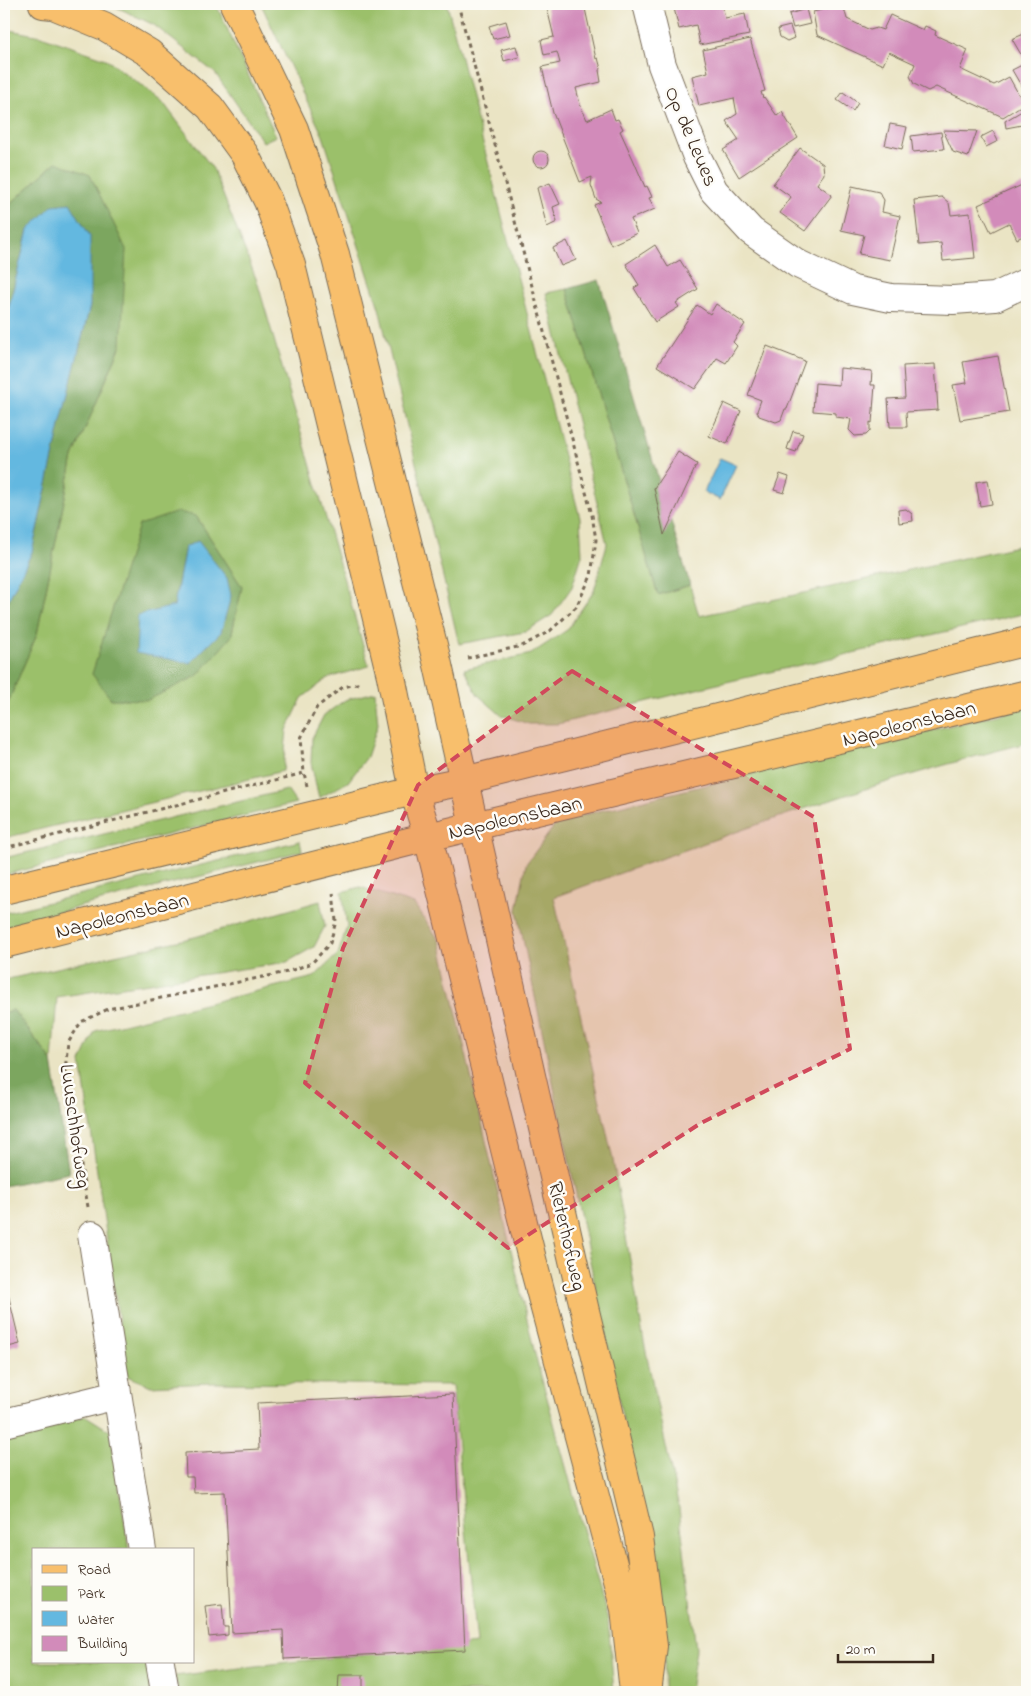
<svg xmlns="http://www.w3.org/2000/svg" width="1031" height="1696" font-family="'Indie Flower',sans-serif">
<style>
.green{fill:#9bc06b;stroke:#6b7544;fill-rule:evenodd}
.forest{fill:#7ca65f;stroke:#5c683e;fill-rule:evenodd}
.water{fill:#63b8e0;stroke:#4f717f}
.building{fill:#d28bba}
.lines{fill:none;stroke-linecap:round;stroke-linejoin:round}
.minor-casing{stroke:#786b58;stroke-width:30}
.primary-casing{stroke:#786b58;stroke-width:30}
.motorway-casing{stroke:#786b58;stroke-width:30}
.path{stroke:#786b58;stroke-width:3;stroke-dasharray:4 4;stroke-linecap:butt}
.minor{stroke:#fff;stroke-width:28}
.primary{stroke:#f8bf6c;stroke-width:28}
.motorway{stroke:#f8bf6c;stroke-width:28}
.marked{fill:#d1495b;fill-opacity:0.2;stroke:#d1495b;stroke-width:4;stroke-dasharray:10 6;stroke-linejoin:round}
.labels{text-anchor:middle;stroke-width:5;stroke-linejoin:round;paint-order:stroke}
.street-label{font-size:21px;fill:#3b2a1e;stroke:#fdfcf7}
</style>
<rect width="100%" height="100%" fill="#fdfcf7"/>
<filter id="ink" filterUnits="userSpaceOnUse"><feTurbulence type="fractalNoise" baseFrequency=".02" numOctaves="2"/><feDisplacementMap in="SourceGraphic" scale="10" xChannelSelector="R" yChannelSelector="G"/><feConvolveMatrix kernelMatrix="1 2 1 2 8 2 1 2 1" color-interpolation-filters="sRGB"/></filter>
<filter id="wash" filterUnits="userSpaceOnUse"><feTurbulence type="fractalNoise" baseFrequency=".0096" numOctaves="4" result="noise"/><feDisplacementMap in="SourceGraphic" scale="20" xChannelSelector="R" yChannelSelector="G"/><feGaussianBlur stdDeviation="1.12" result="paint"/><feColorMatrix in="noise" values="0 0 0 0 0 0 0 0 0 0 0 0 0 0 0 0 0 1.4 0 .05"/><feComposite in="paint" operator="in"/></filter>
<g filter="url(#wash)">
<rect width="100%" height="100%" fill="#eae4c4"/>
<path class="green" d="M 110,4 L 216,4 L 276,136 L 263,142 L 215,73 L 154,25 Z
M 261,4 L 447,4 L 580,518 L 582,555 L 572,587 L 552,615 L 525,632 L 459,644 L 379,308 L 323,136 Z
M 4,29 L 41,36 L 106,59 L 162,101 L 213,169 L 257,281 L 369,666 L 328,678 L 302,698 L 287,730 L 283,771 L 4,838 L 4,712 L 37,634 L 73,457 L 121,345 L 56,162 L 4,210 ZM 196,516 L 242,587 L 231,637 L 92,674 Z
M 567,289 L 658,595 L 690,585 L 699,616 L 1027,544 L 1027,613 L 709,686 L 558,724 L 529,724 L 501,715 L 478,695 L 464,669 L 531,654 L 567,630 L 594,591 L 607,544 L 546,293 Z
M 375,692 L 378,724 L 367,757 L 348,782 L 319,798 L 311,763 L 312,738 L 324,715 L 345,700 Z
M 1027,707 L 1027,743 C 866,783 710,841 554,897 L 613,1160 L 644,1342 L 679,1508 L 696,1649 L 690,1692 L 664,1692 L 665,1622 L 517,910 L 526,864 L 558,821 Z
M 287,790 L 296,803 L 4,875 L 4,858 Z
M 300,841 L 302,851 L 85,905 L 4,929 L 4,913 Z
M 360,887 L 414,904 L 440,941 L 535,1354 L 608,1620 L 614,1692 L 178,1692 L 175,1676 L 289,1662 L 477,1644 L 452,1385 L 210,1383 L 151,1386 L 127,1376 L 81,1062 L 95,1031 L 314,977 L 338,954 L 347,926 L 342,892 Z
M 320,901 L 325,926 L 314,947 L 287,962 L 57,997 L 52,1061 L 13,1010 L 4,1013 L 4,980 L 195,937 Z
M 86,1416 L 110,1431 L 129,1550 L 34,1550 L 34,1662 L 147,1662 L 152,1692 L 4,1692 L 4,1432 Z"/>
<path class="forest" d="M 56,162 L 90,175 L 126,249 L 121,345 L 73,457 L 37,634 L 4,712 L 4,609 L 32,552 L 61,421 L 90,306 L 28,230 L 4,326 L 4,210 Z
M 599,280 L 690,585 L 658,595 L 567,289 Z
M 178,512 L 196,516 L 242,587 L 231,637 L 197,676 L 148,700 L 111,699 L 92,674 L 139,525 ZM 198,541 L 190,663 L 174,606 L 185,547 Z
M 13,1010 L 52,1061 L 69,1173 L 4,1186 L 4,1013 Z"/>
<path class="water" d="M 70,203 L 90,236 L 90,306 L 61,421 L 32,552 L 4,609 L 4,326 L 28,230 L 53,205 Z
M 720,458 L 736,465 L 720,500 L 704,492 Z
M 198,541 L 227,578 L 231,596 L 221,632 L 190,663 L 136,653 L 138,615 L 174,606 L 185,547 Z"/>
<g id="blocks">
<path class="building" d="M 546,4 L 584,4 L 596,59 L 598,58 L 601,69 L 599,70 L 601,82 L 576,88 L 580,104 L 587,120 L 611,109 L 615,120 L 618,119 L 623,129 L 620,131 L 633,159 L 645,187 L 647,186 L 652,197 L 649,198 L 655,209 L 631,219 L 637,233 L 611,245 L 594,205 L 601,202 L 596,199 L 591,185 L 592,177 L 580,182 L 553,113 L 542,67 L 560,63 L 557,52 L 544,55 L 541,40 L 554,37 Z
M 673,4 L 722,4 L 725,18 L 745,14 L 749,35 L 700,45 L 696,25 L 679,29 Z
M 843,5 L 847,19 L 870,30 L 877,28 L 883,30 L 890,15 L 923,30 L 925,26 L 936,31 L 935,35 L 968,50 L 960,69 L 994,85 L 1009,77 L 1024,104 L 1003,117 L 936,87 L 928,91 L 914,84 L 910,76 L 915,64 L 889,52 L 883,65 L 817,35 L 813,12 Z
M 806,9 L 810,24 L 793,28 L 789,14 Z
M 506,21 L 510,35 L 493,39 L 489,26 Z
M 790,26 L 794,38 L 787,41 L 780,37 L 778,29 Z
M 1027,29 L 1027,96 L 1012,70 L 1026,63 L 1012,39 L 1024,34 L 1023,32 Z
M 750,39 L 765,91 L 761,92 L 763,98 L 764,97 L 777,116 L 782,112 L 798,138 L 739,177 L 723,150 L 739,140 L 726,121 L 737,114 L 734,98 L 699,106 L 692,76 L 708,72 L 703,50 Z
M 516,46 L 519,57 L 504,61 L 501,50 Z
M 843,92 L 858,103 L 853,111 L 837,100 Z
M 1027,108 L 1027,124 L 1006,128 L 1005,121 Z
M 890,124 L 907,127 L 902,149 L 885,145 Z
M 943,130 L 977,131 L 968,157 L 953,152 Z
M 993,131 L 998,141 L 986,147 L 981,137 Z
M 941,132 L 944,149 L 913,152 L 911,136 Z
M 800,148 L 823,164 L 824,174 L 817,184 L 832,195 L 805,231 L 780,213 L 791,197 L 773,184 Z
M533 159a8 8 0 1 1 16 0a8 8 0 1 1-16 0Z
M 550,183 L 560,204 L 553,207 L 557,222 L 547,227 L 537,188 Z
M 1022,185 L 1024,189 L 1027,188 L 1027,234 L 1017,239 L 1009,223 L 991,232 L 978,205 Z
M 852,186 L 879,192 L 884,200 L 882,212 L 900,216 L 890,260 L 859,254 L 864,235 L 841,230 Z
M 942,197 L 949,203 L 951,215 L 970,213 L 975,258 L 943,261 L 941,243 L 919,245 L 914,200 Z
M 567,241 L 576,260 L 561,266 L 553,248 Z
M 655,245 L 668,267 L 680,260 L 698,289 L 676,303 L 679,307 L 655,322 L 634,288 L 639,285 L 626,264 Z
M 716,304 L 745,324 L 733,342 L 737,346 L 726,363 L 717,358 L 695,389 L 657,366 L 697,305 L 710,314 Z
M 767,346 L 805,361 L 787,409 L 785,409 L 781,420 L 776,422 L 759,416 L 757,411 L 761,400 L 748,395 Z
M 998,356 L 1009,412 L 960,420 L 953,385 L 967,383 L 963,362 Z
M 935,364 L 938,410 L 906,412 L 907,427 L 890,427 L 888,399 L 905,398 L 903,366 Z
M 840,368 L 872,371 L 871,385 L 875,385 L 872,423 L 870,422 L 870,431 L 866,435 L 855,436 L 849,430 L 851,419 L 836,417 L 836,413 L 813,411 L 815,383 L 839,385 Z
M 724,403 L 741,411 L 727,444 L 709,436 Z
M 793,431 L 803,434 L 796,452 L 787,449 Z
M 678,452 L 697,464 L 664,535 L 654,488 Z
M 780,474 L 789,477 L 784,493 L 774,490 Z
M 988,480 L 992,504 L 980,506 L 976,482 Z
M 906,509 L 912,514 L 913,521 L 899,523 L 898,510 Z
M 4,1277 L 20,1344 L 4,1348 Z
M 453,1394 L 465,1650 L 284,1659 L 283,1630 L 232,1633 L 225,1492 L 194,1493 L 193,1477 L 186,1477 L 185,1453 L 259,1449 L 257,1403 Z
M 222,1604 L 224,1627 L 228,1627 L 228,1635 L 209,1637 L 205,1606 Z
M 339,1675 L 363,1675 L 363,1692 L 338,1692 Z"/>
</g>
</g>
<g filter="url(#ink)">
<use href="#blocks" fill-opacity="0" stroke="#786b58" stroke-width="1"/>
<g class="lines">
<g class="minor-casing">
<path id="minor" d="M 647,4 L 662,65 L 697,157 L 714,191 L 751,231 L 798,264 L 853,290 L 891,298 L 953,300 L 995,297 L 1027,282
M 92,1235 L 142,1550
M 4,1423 L 117,1395
M 160,1662 L 165,1692"/>
</g>
<g class="primary-casing">
<path id="primary" d="M 464,781 L 575,1269 L 639,1537 L 653,1646 L 647,1692
M 414,791 L 428,837 L 535,1271 L 625,1609 L 634,1692
M 4,890 L 414,791 L 464,781 L 1027,641
M 4,944 L 428,837 L 1027,694"/>
</g>
<g class="motorway-casing">
<path id="motorway" d="M 43,4 L 53,5 L 104,26 L 149,53 L 210,107 L 245,155 L 268,201 L 291,265 L 391,676 L 414,791
M 234,4 L 294,129 L 335,254 L 438,665 L 464,781"/>
</g>
<path class="path" d="M 458,4 L 592,515 L 596,540 L 591,576 L 576,607 L 550,631 L 522,646 L 468,658
M 307,786 L 304,773 L 301,738 L 317,707 L 343,687 L 362,683
M 4,848 L 304,773
M 88,1207 L 65,1071 L 68,1043 L 81,1022 L 108,1009 L 287,972 L 312,963 L 330,943 L 336,921 L 333,892"/>
<use href="#minor" class="minor"/>
<use href="#primary" class="primary"/>
<use href="#motorway" class="motorway"/>
</g>
</g>
<path class="marked" d="M 572,671 L 814,817 L 850,1049 L 701,1123 L 508,1248 L 305,1083 L 343,948 L 418,785 Z"/>
<g class="labels">
<g class="street-label">
<text transform="translate(692 136) rotate(67)" y="7">Op de Leues</text>
<text transform="translate(909 723) rotate(-14)" y="7">Napoleonsbaan</text>
<text transform="translate(515 817) rotate(-13)" y="7">Napoleonsbaan</text>
<text transform="translate(122 915) rotate(-14)" y="7">Napoleonsbaan</text>
<text transform="translate(76 1126) rotate(82)" y="7">Luuschhofweg</text>
<text transform="translate(568 1236) rotate(77)" y="7">Rieterhofweg</text>
</g>
</g>
<rect width="1031" height="1696" fill="none" stroke="#fdfcf7" stroke-width="20"/>
<rect x="32" y="1548" width="162" height="115" fill="#fdfcf7" stroke="#afa8a0"/>
<rect x="42" y="1565" width="25" height="8" fill="#f8bf6c" stroke="#afa8a0"/>
<text x="78" y="1574" font-size="15" fill="#3b2a1e">Road</text>
<rect x="42" y="1586" width="25" height="15" fill="#9bc06b" stroke="#afa8a0"/>
<text x="78" y="1598" font-size="15" fill="#3b2a1e">Park</text>
<rect x="42" y="1611" width="25" height="15" fill="#63b8e0" stroke="#afa8a0"/>
<text x="78" y="1624" font-size="15" fill="#3b2a1e">Water</text>
<rect x="42" y="1636" width="25" height="15" fill="#d28bba" stroke="#afa8a0"/>
<text x="78" y="1648" font-size="15" fill="#3b2a1e">Building</text>
<path d="M838 1654v8h95v-8" fill="none" stroke="#3b2a1e" stroke-width="2.5"/>
<text x="846" y="1654" font-size="15" fill="#3b2a1e" stroke="#fdfcf7" stroke-width="4" paint-order="stroke">20 m</text>
</svg>
